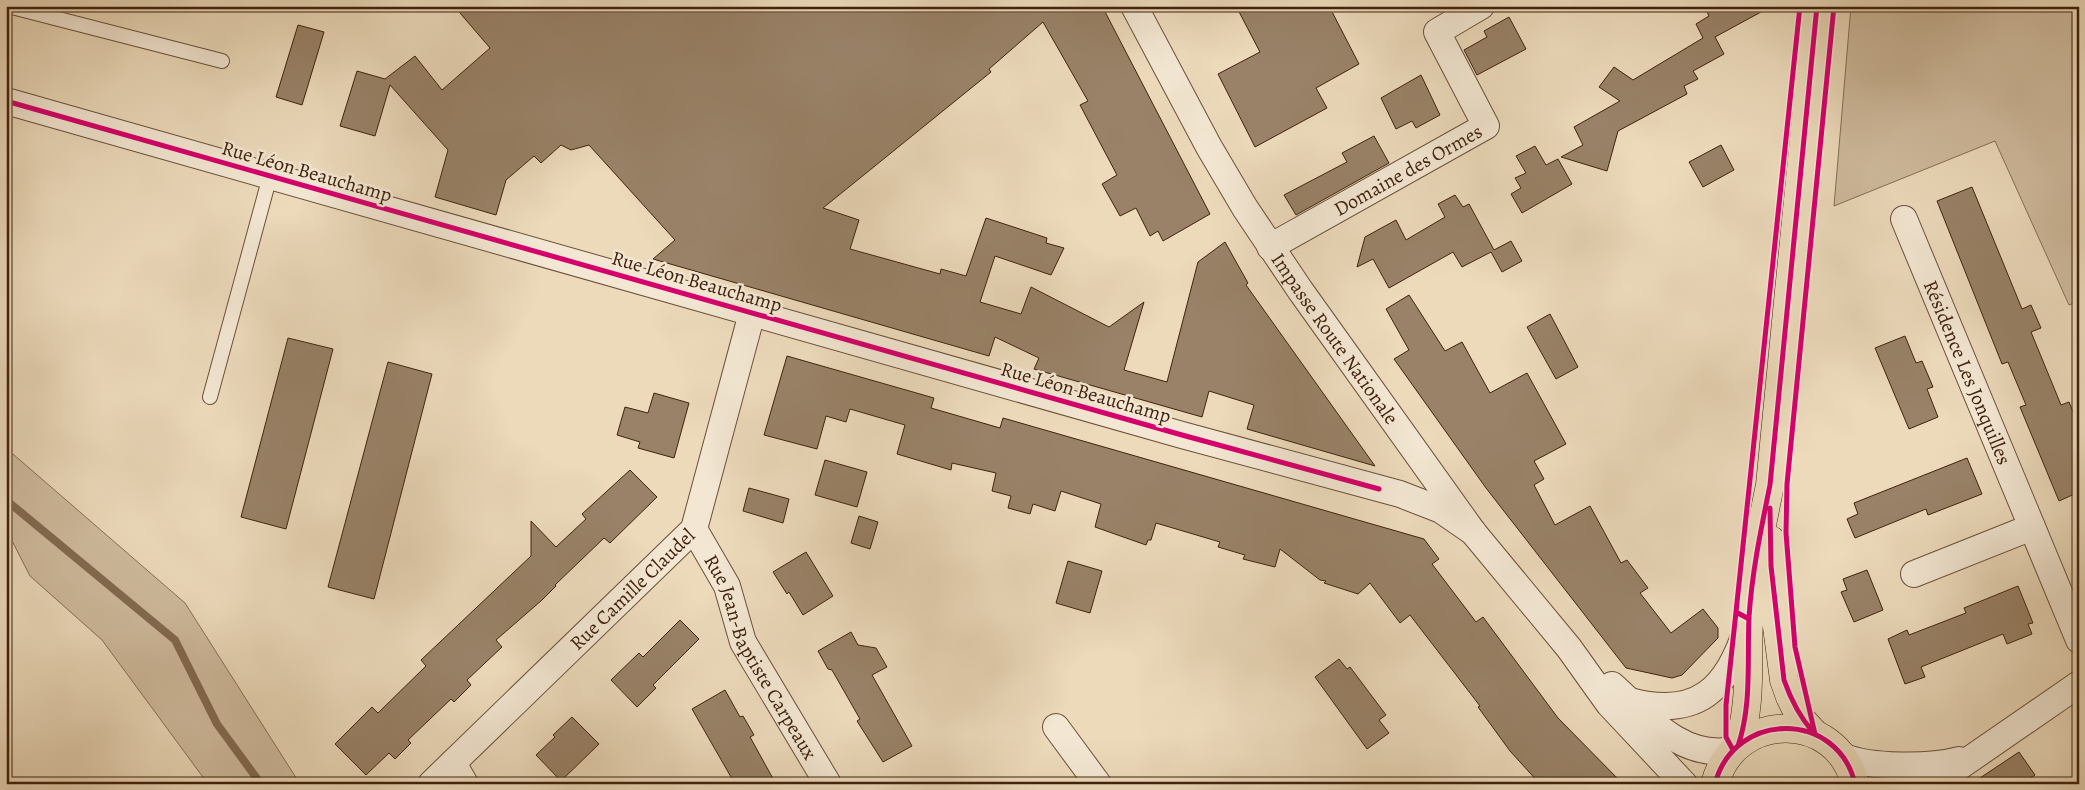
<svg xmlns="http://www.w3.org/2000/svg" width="2085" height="790" font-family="Alegreya,serif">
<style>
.green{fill:#cfbb9e;stroke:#886e56}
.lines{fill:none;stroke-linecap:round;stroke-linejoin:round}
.stream{stroke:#846b52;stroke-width:8}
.building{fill:#998268;stroke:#40220e}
.lane-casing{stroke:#6b5039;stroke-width:16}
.street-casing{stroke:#6b5039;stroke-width:28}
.primary-casing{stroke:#40220e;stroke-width:29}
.lane{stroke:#f3e7d3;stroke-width:14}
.street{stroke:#f3e7d3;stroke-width:26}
.primary{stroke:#ecdabb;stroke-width:28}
.cycleway-casing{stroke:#f3e7d3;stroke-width:8}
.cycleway{stroke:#d6006c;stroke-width:5}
.labels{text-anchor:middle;stroke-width:5;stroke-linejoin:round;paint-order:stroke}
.street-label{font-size:20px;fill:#40220e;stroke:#f3e7d3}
</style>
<rect width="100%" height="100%" fill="#ecdabb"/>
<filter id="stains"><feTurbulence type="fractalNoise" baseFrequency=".004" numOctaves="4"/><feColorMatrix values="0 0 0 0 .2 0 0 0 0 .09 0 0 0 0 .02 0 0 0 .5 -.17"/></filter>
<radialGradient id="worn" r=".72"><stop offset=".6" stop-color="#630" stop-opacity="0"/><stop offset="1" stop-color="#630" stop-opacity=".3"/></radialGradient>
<path class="green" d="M 1851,6 L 2079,6 L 2079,301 L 2069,305 L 1995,141 L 1834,206 Z
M 6,448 L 185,603 L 300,784 L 208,784 L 102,640 L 30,576 L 6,529 Z"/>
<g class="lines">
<path class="stream" d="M 6,500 L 175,640 L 217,724 L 261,784"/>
</g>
<path class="building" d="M 454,6 L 1102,6 L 1210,214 L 1163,241 L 1158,231 L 1150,236 L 1136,208 L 1120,216 L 1102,184 L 1117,175 L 1080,105 L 1088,101 L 1043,22 L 989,69 L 991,72 L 823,208 L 859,220 L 850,249 L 940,274 L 941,269 L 966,276 L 986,218 L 1047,238 L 1046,243 L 1064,248 L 1051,275 L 995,256 L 980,302 L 1021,314 L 1031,287 L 1109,327 L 1144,302 L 1124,370 L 1167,382 L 1198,262 L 1225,242 L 1248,283 L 1246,285 L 1375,466 L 1247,429 L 1254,405 L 1209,391 L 1202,417 L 1034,369 L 1039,358 L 995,337 L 989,356 L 653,259 L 675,240 L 589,145 L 571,150 L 561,145 L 541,163 L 534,156 L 506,180 L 496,215 L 435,197 L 448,150 L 390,85 L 375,136 L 340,126 L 357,71 L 385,79 L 415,56 L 442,90 L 490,48 Z
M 1236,6 L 1329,6 L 1359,64 L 1316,88 L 1327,108 L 1255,147 L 1218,74 L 1260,52 Z
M 1704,6 L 1772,6 L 1715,37 L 1724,54 L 1693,71 L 1698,79 L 1684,86 L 1687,94 L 1618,131 L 1607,171 L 1561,157 L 1583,145 L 1574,127 L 1620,101 L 1599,87 L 1614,67 L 1633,80 L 1703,38 L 1696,24 L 1709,16 Z
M 1509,17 L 1526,49 L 1477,75 L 1464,50 L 1487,37 L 1484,31 Z
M 298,25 L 324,32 L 302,105 L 276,97 Z
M 1421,75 L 1440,115 L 1416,128 L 1412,121 L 1396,129 L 1381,98 Z
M 1374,136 L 1389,163 L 1296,215 L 1284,195 L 1347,162 L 1342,153 Z
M 1721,145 L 1734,170 L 1703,187 L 1689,162 Z
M 1535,146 L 1546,165 L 1558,159 L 1572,184 L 1522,213 L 1511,194 L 1521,188 L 1515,178 L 1526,173 L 1516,156 Z
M 1972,187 L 2022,309 L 2031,305 L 2041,328 L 2031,332 L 2061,405 L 2069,402 L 2079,426 L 2079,492 L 2059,501 L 2020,407 L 2026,405 L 2008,362 L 2002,364 L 1937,201 Z
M 1455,195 L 1463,207 L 1469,204 L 1494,250 L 1511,241 L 1522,261 L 1502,272 L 1491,252 L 1462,267 L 1453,252 L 1389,288 L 1373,259 L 1357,267 L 1365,237 L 1396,220 L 1406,240 L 1445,217 L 1438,204 Z
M 1409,295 L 1445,351 L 1462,342 L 1490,393 L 1527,373 L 1566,444 L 1534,461 L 1544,479 L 1534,485 L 1555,525 L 1590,506 L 1621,563 L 1627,560 L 1648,588 L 1640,593 L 1671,633 L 1703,609 L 1718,628 L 1718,638 L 1682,675 L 1672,678 L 1626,668 L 1486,488 L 1394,359 L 1409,350 L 1386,309 Z
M 1550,314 L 1578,367 L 1556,379 L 1527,327 Z
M 1905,336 L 1916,363 L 1922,361 L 1933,387 L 1927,389 L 1938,417 L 1909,429 L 1875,348 Z
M 288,338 L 333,349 L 286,529 L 241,517 Z
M 787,356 L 934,398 L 931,408 L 1000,428 L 1003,418 L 1424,539 L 1439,559 L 1432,564 L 1476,622 L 1483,617 L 1558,718 L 1623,784 L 1540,784 L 1510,751 L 1478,707 L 1480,706 L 1410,615 L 1400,623 L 1370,583 L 1358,594 L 1324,583 L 1326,581 L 1320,580 L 1280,549 L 1275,567 L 1243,559 L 1245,555 L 1218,547 L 1220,542 L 1156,523 L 1151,540 L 1148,540 L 1146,545 L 1095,527 L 1101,504 L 1061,491 L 1055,511 L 1033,504 L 1030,514 L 1008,508 L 1011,496 L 992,491 L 996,473 L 952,463 L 951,470 L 897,454 L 905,425 L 850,409 L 846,422 L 826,416 L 817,449 L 764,435 Z
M 388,362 L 432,374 L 374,599 L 328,587 Z
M 654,393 L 689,403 L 674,458 L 638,448 L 640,442 L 617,435 L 625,407 L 648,413 Z
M 1967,458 L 1982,494 L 1928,515 L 1926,509 L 1855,538 L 1847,519 L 1858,514 L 1854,503 Z
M 825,460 L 867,472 L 857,507 L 815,495 Z
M 630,470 L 657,497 L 610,543 L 604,538 L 555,585 L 556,586 L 542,600 L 496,640 L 502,647 L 467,680 L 471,685 L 454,702 L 451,699 L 408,740 L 411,743 L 395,759 L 389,753 L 366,775 L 335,744 L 372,707 L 378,713 L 426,666 L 421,660 L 531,556 L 531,521 L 556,547 L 586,519 L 582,514 Z
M 749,488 L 789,499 L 783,523 L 743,511 Z
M 859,516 L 878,522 L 870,549 L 851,543 Z
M 806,552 L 833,596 L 803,615 L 789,592 L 787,594 L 773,572 Z
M 1068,561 L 1102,571 L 1090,613 L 1056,603 Z
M 1867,570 L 1883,610 L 1854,622 L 1841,592 L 1847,590 L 1843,579 Z
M 2018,586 L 2033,623 L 2028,624 L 2032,634 L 2007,644 L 2003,634 L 1921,667 L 1925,677 L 1905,684 L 1888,639 L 1907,630 L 1909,635 L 1966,613 L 1964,608 Z
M 680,620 L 699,639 L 653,685 L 656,688 L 637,707 L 611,680 L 639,653 L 643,657 Z
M 851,632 L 858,645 L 876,648 L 887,667 L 872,675 L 912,746 L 883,762 L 857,721 L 860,719 L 832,670 L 828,669 L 818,651 Z
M 1339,659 L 1347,669 L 1350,667 L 1386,715 L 1379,720 L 1389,733 L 1367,749 L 1315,677 Z
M 725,690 L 740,717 L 743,716 L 754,735 L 750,737 L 776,784 L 735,784 L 692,709 Z
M 572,717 L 599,744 L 561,781 L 536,755 L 555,737 L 553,735 Z
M 2019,752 L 2035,775 L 2021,784 L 1971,784 Z"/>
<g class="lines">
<g class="lane-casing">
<path id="lane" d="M 8,6 L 222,61
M 210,397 L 270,176"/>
</g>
<g class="street-casing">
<g id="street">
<path id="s1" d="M 1134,6 L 1209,147 L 1245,208 L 1300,290 L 1473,532 L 1569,648 L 1609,704 L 1684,784"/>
<path d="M 6,101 L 1182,435 L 1400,494 L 1441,510 L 1473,532"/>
<path id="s2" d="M 1904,219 L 2079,640"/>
<path id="s3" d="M 1270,247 L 1486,126 L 1437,32 L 1481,6"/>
<path id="s4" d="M 694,529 L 727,586 L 743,642 L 828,784"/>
<path d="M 1914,574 L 2032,527"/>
<path d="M 1612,685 C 1647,716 1681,760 1733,750"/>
<path d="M 1630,701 C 1697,719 1728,689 1747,627"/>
<path d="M 1056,727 L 1098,784"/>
<path d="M 1842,756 C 1870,768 1929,768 1959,760"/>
<path d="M 453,763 L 465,784"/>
<path id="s5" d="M 431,784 L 694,529 L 752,313"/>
<path d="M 1919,784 L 1950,773 L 2079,684"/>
</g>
</g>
<g class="primary-casing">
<path id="primary" d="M 1771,540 L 1776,619 L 1784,680 L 1790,697 L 1801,719 L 1815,734
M 1738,746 C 1752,705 1747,661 1749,617 C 1752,572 1761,529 1770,485 L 1817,6
M 1715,784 C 1734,710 1838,710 1855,784"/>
</g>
<use href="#lane" class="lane"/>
<use href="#street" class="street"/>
<use href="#primary" class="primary"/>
<g class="cycleway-casing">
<path id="cycleway" d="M 6,101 L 1182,435 L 1379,489
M 1770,508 L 1771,566 L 1784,680 C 1791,700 1799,716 1813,732
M 1749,619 L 1736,612 L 1800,6
M 1815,734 L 1795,647 L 1786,533 L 1787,484 L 1834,6
M 1738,746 C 1752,705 1747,661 1749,617 C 1752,572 1761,529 1770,485 L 1817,6
M 1733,750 L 1726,737 L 1726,705 L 1736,612
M 1715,784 C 1734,710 1838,710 1855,784"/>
</g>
<use href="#cycleway" class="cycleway"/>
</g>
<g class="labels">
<g class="street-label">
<text dy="7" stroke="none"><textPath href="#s3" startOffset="158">Domaine des Ormes</textPath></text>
<text transform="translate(307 171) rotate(16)" y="7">Rue Léon Beauchamp</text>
<text transform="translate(697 281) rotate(16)" y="7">Rue Léon Beauchamp</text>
<text dy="7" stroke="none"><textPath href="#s1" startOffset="389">Impasse Route Nationale</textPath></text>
<text dy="7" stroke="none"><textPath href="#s2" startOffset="166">Résidence Les Jonquilles</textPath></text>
<text transform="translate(1086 392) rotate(16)" y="7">Rue Léon Beauchamp</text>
<text dy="7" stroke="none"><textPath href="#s5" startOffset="280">Rue Camille Claudel</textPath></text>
<text dy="7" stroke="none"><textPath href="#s4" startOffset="145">Rue Jean-Baptiste Carpeaux</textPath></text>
</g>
</g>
<rect width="2085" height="790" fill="none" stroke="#ecdabb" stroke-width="25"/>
<rect x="8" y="8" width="2070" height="775" fill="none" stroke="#40220e" stroke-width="2.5"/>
<rect x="12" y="12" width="2060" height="765" fill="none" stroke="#40220e"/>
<rect width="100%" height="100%" filter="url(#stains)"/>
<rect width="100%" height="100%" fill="url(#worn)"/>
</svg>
